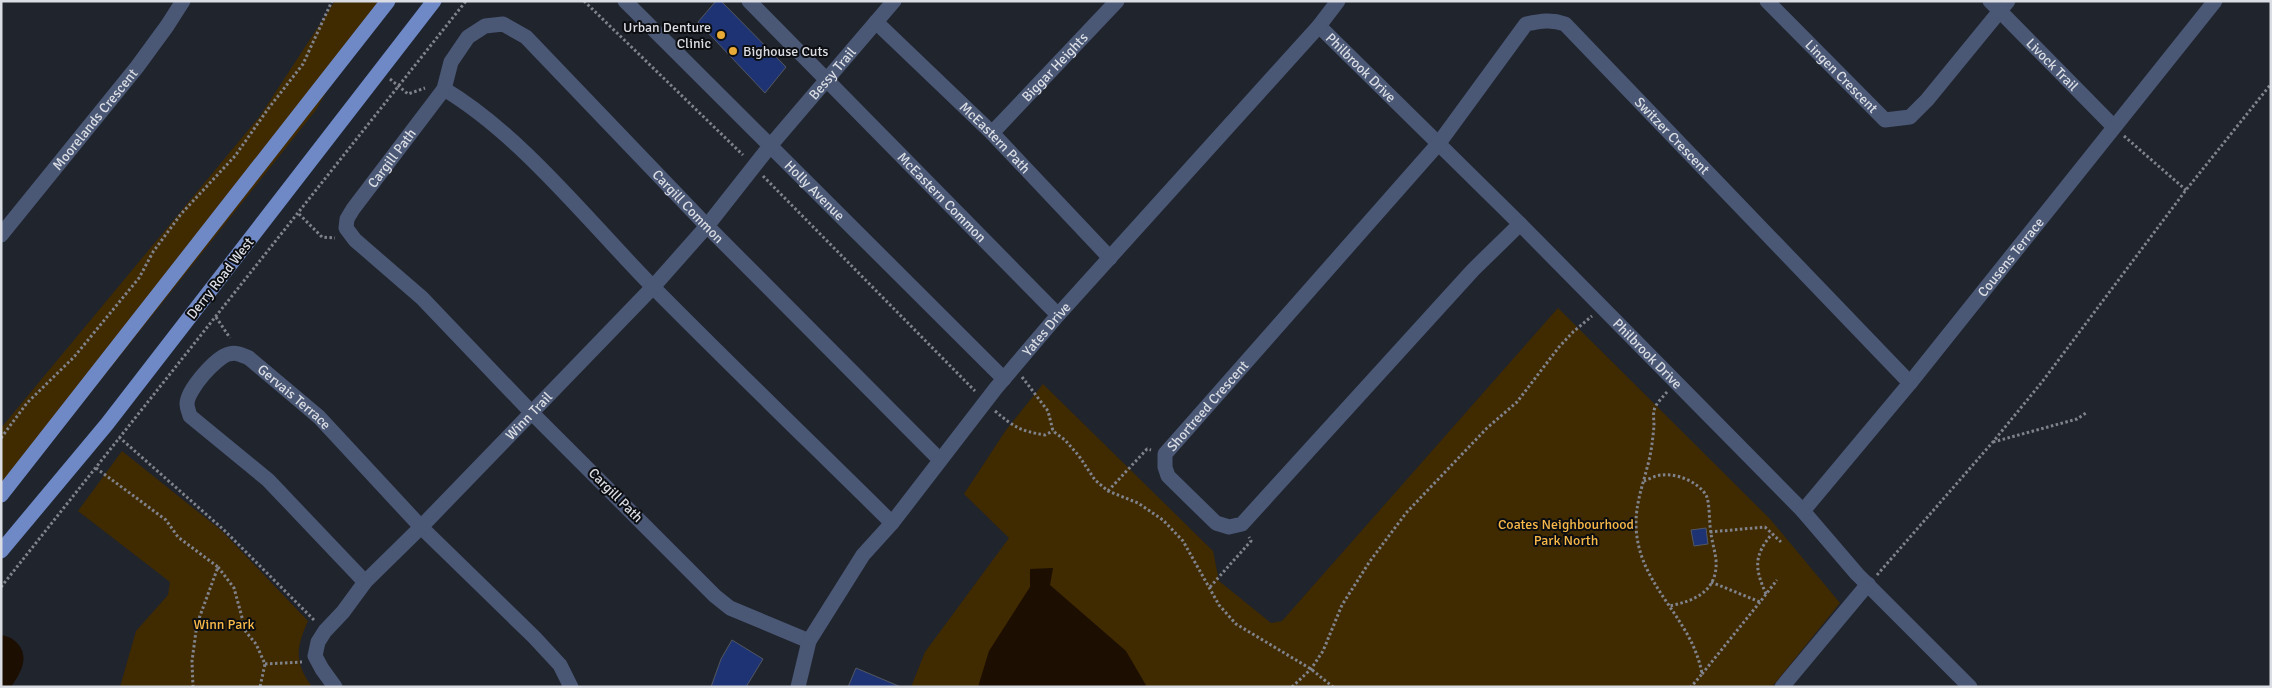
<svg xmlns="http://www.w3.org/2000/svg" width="2272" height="688" font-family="Signika,sans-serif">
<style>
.green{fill:#402a00}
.water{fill:#1c0e00}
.building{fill:#1d3374;stroke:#535762}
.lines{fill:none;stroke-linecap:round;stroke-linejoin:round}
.path{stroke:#80838b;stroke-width:3;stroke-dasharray:2.5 2.5;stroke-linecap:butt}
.minor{stroke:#4a5775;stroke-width:15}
.major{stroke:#6f88c6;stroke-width:15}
.poi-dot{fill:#e9ab38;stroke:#0b0d11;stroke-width:2}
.labels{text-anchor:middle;stroke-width:4;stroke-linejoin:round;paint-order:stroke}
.poi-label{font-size:14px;fill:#dadde3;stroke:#0b0d11;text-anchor:end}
.street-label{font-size:14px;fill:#dadde3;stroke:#0b0d11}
.park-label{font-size:14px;fill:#f9b948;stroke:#0b0d11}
</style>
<rect width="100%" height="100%" fill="#20242d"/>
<path class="green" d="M 335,1 L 378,1 L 316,110 L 1,505 L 1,428 L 260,116 Z
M 1558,308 L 1770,519 L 1840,603 L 1772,687 L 911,687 L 925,652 L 1009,538 L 964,494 L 1006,430 L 1043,384 L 1213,551 L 1219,581 L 1271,623 L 1282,621 Z
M 122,451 L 222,531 L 308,621 C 296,648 294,662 312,687 L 120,687 L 136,631 L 168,595 L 170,582 L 78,511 Z"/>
<path class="water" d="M 1053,568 L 1050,585 L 1126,651 L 1147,687 L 978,687 L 989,651 L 1030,587 L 1030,569 Z
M 1,635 C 8,636 14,639 18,644 C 30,658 20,674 11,687 L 1,687 Z"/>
<path class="building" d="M 716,1 L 721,1 L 786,67 L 765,93 L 698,22 Z
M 1706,528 L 1708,544 L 1694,546 L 1691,530 Z
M 732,640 L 763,659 L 746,687 L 711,687 L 721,659 Z
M 856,668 L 901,687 L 848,687 Z"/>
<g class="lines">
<path class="path" d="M 584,1 L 743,155
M 390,79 L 408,94 L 425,88
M 2124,136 L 2186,190
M 763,176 L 975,391
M 299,214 L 322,237 L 335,238
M 216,317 L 230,338
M 1022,377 L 1048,411 L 1053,431 L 1065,440 L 1079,456 L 1095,480 L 1108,491 L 1138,503 L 1163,520 L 1183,541 L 1219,605 L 1236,624 L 1311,669 L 1333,687
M 1667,392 C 1663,397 1655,404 1654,411 C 1653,415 1654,421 1654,426 C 1653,436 1652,446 1650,456 C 1645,479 1636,500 1636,523 C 1636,585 1692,616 1702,674 L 1691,687
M 995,411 C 1014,427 1020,431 1045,435 L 1053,431
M 119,437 L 224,530 L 315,621
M 1,438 L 27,403 L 74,357 L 139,278 L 153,252 L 181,214 L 235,156 L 268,109 L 303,64 L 332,1
M 1993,442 L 2077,419 L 2086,413
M 96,468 L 166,520 L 178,537 L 218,567 L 197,624 L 192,661 L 193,687
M 1644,481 C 1649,479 1656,475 1662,475 C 1677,473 1698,482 1706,495 C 1710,502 1709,524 1711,533 C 1712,542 1715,551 1716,560 C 1718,591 1695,601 1669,606
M 1108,491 L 1147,449 L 1151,450
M 1710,532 L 1765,527 L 1781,542
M 218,567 L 234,588 L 246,632 L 256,644 L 265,664 L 260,687
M 1877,575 L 1992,443 L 2042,382 L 2186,190 L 2271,84
M 1711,582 L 1760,602 L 1777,580
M 1,587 L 466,1
M 1210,587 L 1251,541 L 1249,537
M 1766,594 C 1755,569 1753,556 1772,534
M 265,664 L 302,662
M 1702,674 L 1760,602
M 1292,687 L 1311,669 L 1323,651 L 1342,605 L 1370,561 L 1406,513 L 1487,428 L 1517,402 L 1559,347 L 1573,332 L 1592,316"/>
<g class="minor">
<path id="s1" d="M 625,1 L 1004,379"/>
<path id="s2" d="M 749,1 L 1058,315"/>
<path id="s3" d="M 1767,1 L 1885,120 L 1910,117 L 1927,100 L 2008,1"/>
<path id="s4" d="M 1990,1 L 2114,127"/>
<path id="s5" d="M 876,22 L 992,133 L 1110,258"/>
<path id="s6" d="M 1319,26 L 1520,224 L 1803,511 L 1857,574 L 1970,687"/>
<path d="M 444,89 C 521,135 589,222 652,286 C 731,366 812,444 892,523"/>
<path id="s7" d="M 992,133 L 1117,1"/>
<path id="s8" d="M 1520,224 L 1473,270 L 1242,524 L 1229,527 L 1216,523 L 1168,476 L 1165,467 L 1165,454 L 1439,143 L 1526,24 C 1541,21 1551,19 1565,24 L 1910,383"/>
<path id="s9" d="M 1,235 L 137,67 L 167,26 L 183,1"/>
<path id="s10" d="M 1803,511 L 1910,383 L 2215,1"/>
<path id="s11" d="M 365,582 L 268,480 L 190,416 C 189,412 187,408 187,404 C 187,390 216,357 229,354 C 237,352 242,355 249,358 L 319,417 L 421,527 L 534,637 L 560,665 L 571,687"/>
<path id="s12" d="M 809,641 L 730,608 L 715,596 L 531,412 L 422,298 L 355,240 L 346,228 L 347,219 L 353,209 L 444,89 L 451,62 L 468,37 L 485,26 L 503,24 L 526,37 L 707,226 L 940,460"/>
<path id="s13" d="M 335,687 L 322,669 L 315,656 L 318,642 L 325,631 L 343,612 L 365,582 L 421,527 L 653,287 L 707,226 L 770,146 L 894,1"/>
<path id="s14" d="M 798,687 L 809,641 L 863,555 L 892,523 L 996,388 L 1058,315 L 1319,26 L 1338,1"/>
<path d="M 1782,687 L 1868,584"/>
</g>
<path class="major" d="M 1,495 L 388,1
M 1,551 L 107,424 L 434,1"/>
</g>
<g class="poi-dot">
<circle cx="721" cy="35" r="5"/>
<circle cx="733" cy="51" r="5"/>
</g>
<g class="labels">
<g class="poi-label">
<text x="711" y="32">Urban Denture<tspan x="711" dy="16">Clinic</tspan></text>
<text x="743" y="56" text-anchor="start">Bighouse Cuts</text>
</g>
<g class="street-label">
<text dy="5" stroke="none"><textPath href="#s4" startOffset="89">Livock Trail</textPath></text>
<text dy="5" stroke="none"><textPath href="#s7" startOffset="91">Biggar Heights</textPath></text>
<text dy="5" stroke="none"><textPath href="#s6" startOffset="59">Philbrook Drive</textPath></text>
<text dy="5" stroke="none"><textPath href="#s13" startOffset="819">Bessy Trail</textPath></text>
<text dy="5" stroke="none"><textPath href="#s3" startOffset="106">Lingen Crescent</textPath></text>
<text dy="5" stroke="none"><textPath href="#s9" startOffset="149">Moorelands Crescent</textPath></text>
<text dy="5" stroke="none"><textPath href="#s8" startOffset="1282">Switzer Crescent</textPath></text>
<text dy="5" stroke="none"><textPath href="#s5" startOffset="166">McEastern Path</textPath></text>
<text dy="5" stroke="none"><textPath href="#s12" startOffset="711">Cargill Path</textPath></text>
<text dy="5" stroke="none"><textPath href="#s1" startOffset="268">Holly Avenue</textPath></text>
<text dy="5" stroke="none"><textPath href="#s2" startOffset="275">McEastern Common</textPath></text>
<text dy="5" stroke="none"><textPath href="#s12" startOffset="1155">Cargill Common</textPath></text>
<text dy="5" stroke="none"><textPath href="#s10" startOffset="328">Cousens Terrace</textPath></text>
<text transform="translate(220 278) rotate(-52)" y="5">Derry Road West</text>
<text dy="5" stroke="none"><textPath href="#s14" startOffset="440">Yates Drive</textPath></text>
<text dy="5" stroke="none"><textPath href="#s6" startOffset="464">Philbrook Drive</textPath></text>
<text dy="5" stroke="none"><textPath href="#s11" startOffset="402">Gervais Terrace</textPath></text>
<text dy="5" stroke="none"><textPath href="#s8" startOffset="590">Shortreed Crescent</textPath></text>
<text dy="5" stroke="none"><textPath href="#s13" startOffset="361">Winn Trail</textPath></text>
<text transform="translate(616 495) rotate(45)" y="5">Cargill Path</text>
</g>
<g class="park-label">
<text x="1566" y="529">Coates Neighbourhood<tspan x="1566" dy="16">Park North</tspan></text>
<text x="224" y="629">Winn Park</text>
</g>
</g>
<rect width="2272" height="688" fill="none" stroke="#dadde3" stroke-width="5"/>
</svg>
